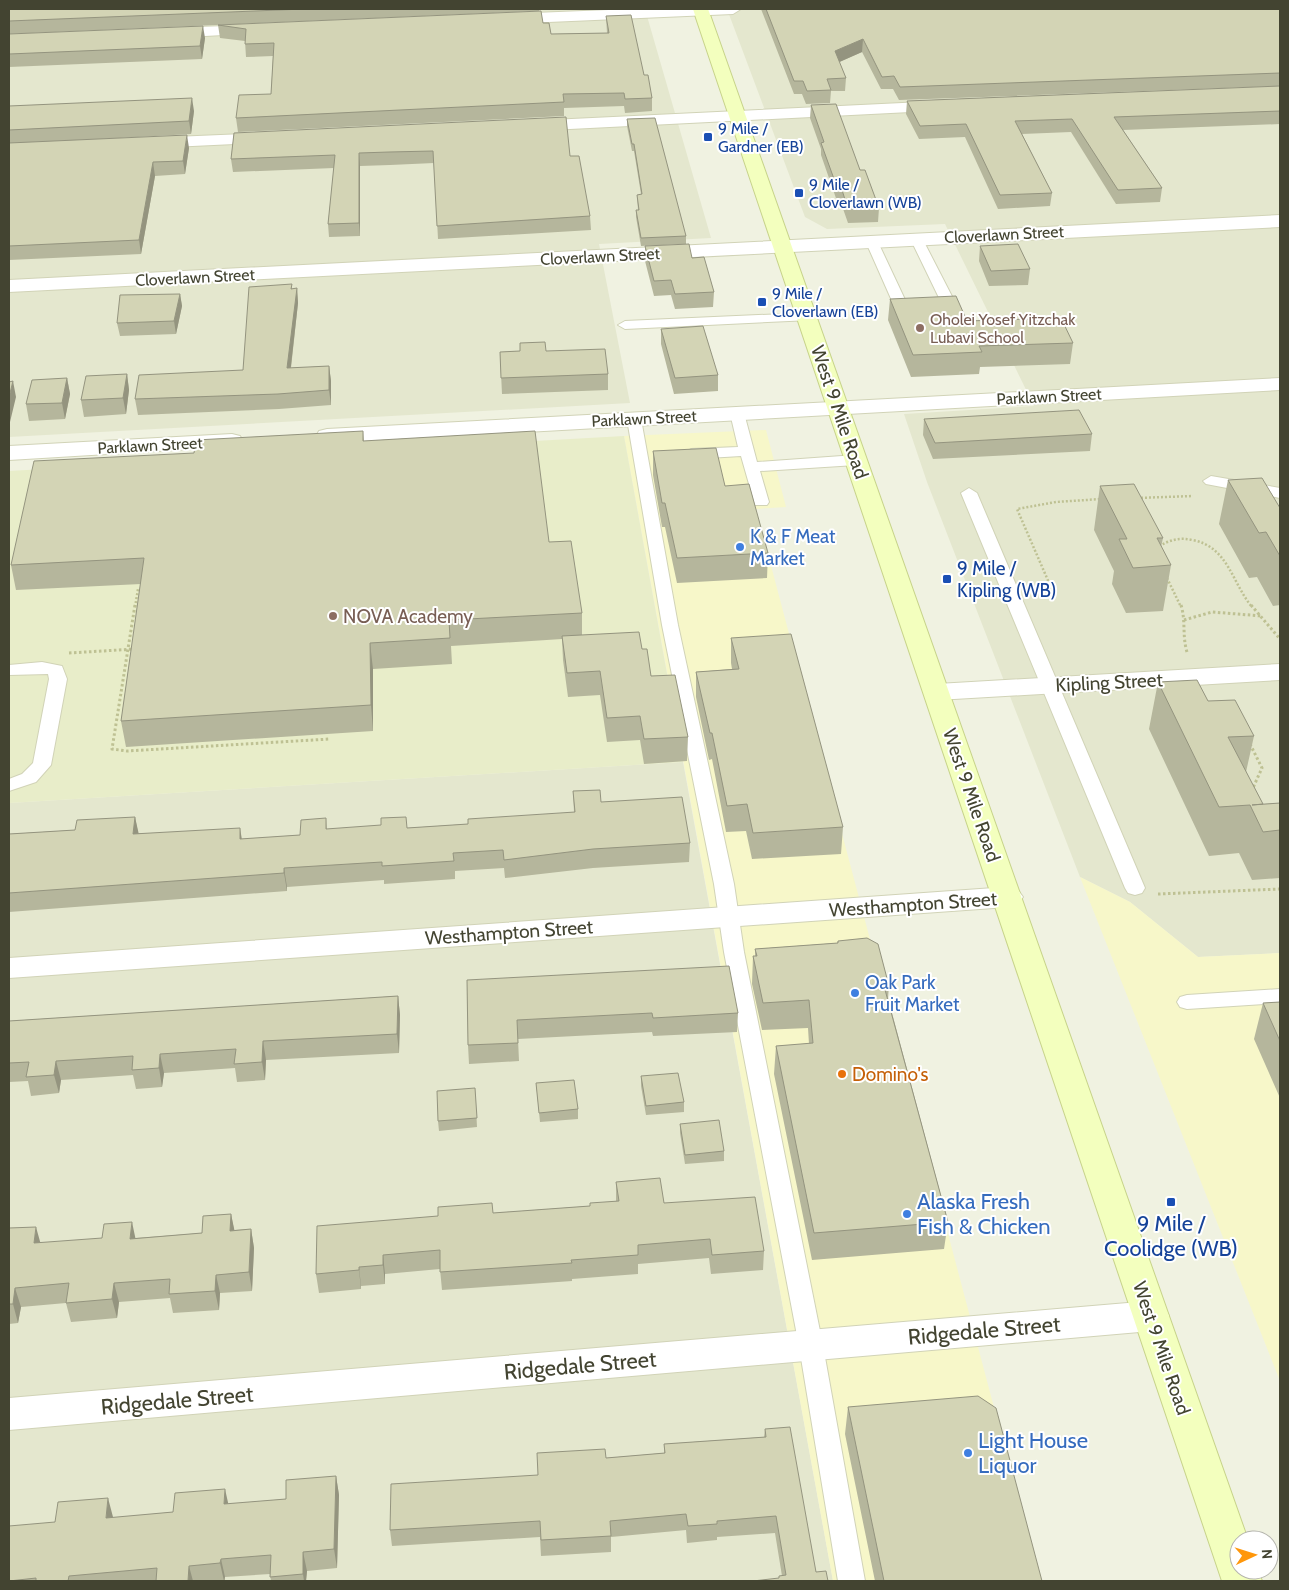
<svg xmlns="http://www.w3.org/2000/svg" width="1289" height="1590" font-family="Cabin,sans-serif">
<style>
.residential{fill:#e4e7ce}
.commercial{fill:#f7f7c9}
.education{fill:#e8edc9}
.lines{fill:none;stroke-linecap:round;stroke-linejoin:round}
.service-casing{stroke:#d1d3b7;stroke-width:2}
.minor-casing{stroke:#d1d3b7;stroke-width:2}
.secondary-casing{stroke:#c7d38a;stroke-width:2}
.path-far1{stroke:#bec193;stroke-width:2.5;stroke-dasharray:2 2;stroke-linecap:butt}
.path{stroke:#bec193;stroke-width:3;stroke-dasharray:2.5 2.5;stroke-linecap:butt}
.service{fill:#fff;fill-rule:evenodd}
.minor{fill:#fff;fill-rule:evenodd}
.secondary{fill:#f3ffbe;fill-rule:evenodd}
.wall{fill:#b5b69c}
.shaded-wall{fill:#94947f}
.building{fill:#d3d4b5;stroke:#94947f}
.transit-dot{fill:#1a4fb4;stroke:#fff;stroke-width:2}
.education-dot{fill:#8d6e63;stroke:#fff;stroke-width:2}
.shop-dot{fill:#3f7fe0;stroke:#fff;stroke-width:2}
.food-dot{fill:#e8710a;stroke:#fff;stroke-width:2}
.labels{text-anchor:middle;stroke-width:4;stroke-linejoin:round;paint-order:stroke}
.far-transit-label{font-size:16px;fill:#164399;stroke:#fff;text-anchor:start}
.far-street-label{font-size:16px;fill:#434431;stroke:#fff}
.far-education-label{font-size:16px;fill:#785e54;stroke:#fff;text-anchor:start}
.street-label{font-size:19px;fill:#434431;stroke:#fff}
.shop-label{font-size:19px;fill:#366cbe;stroke:#fff;text-anchor:start}
.transit-label{font-size:19px;fill:#164399;stroke:#fff;text-anchor:start}
.education-label{font-size:19px;fill:#785e54;stroke:#fff;text-anchor:start}
.food-label{font-size:19px;fill:#c56008;stroke:#fff;text-anchor:start}
.near-shop-label{font-size:22px;fill:#366cbe;stroke:#fff;text-anchor:start}
.near-transit-label{font-size:22px;fill:#164399;stroke:#fff}
.near-street-label{font-size:22px;fill:#434431;stroke:#fff}
</style>
<rect width="100%" height="100%" fill="#f0f2e1"/>
<path class="residential" d="M 9,9 L 645,9 L 711,238 L 599,244 L 630,403 L 9,437 Z
M 727,9 L 1280,9 L 1280,953 L 1198,957 L 1130,902 L 1080,877 L 927,482 L 904,414 L 1034,406 L 945,224 L 827,229 L 805,217 Z
M 683,762 L 833,1581 L 9,1581 L 9,803 Z"/>
<path class="commercial" d="M 766,430 L 786,507 L 756,509 L 1040,1581 L 833,1581 L 624,436 Z
M 1080,877 L 1130,902 L 1198,957 L 1280,953 L 1280,1381 Z"/>
<path class="education" d="M 624,436 L 683,762 L 9,803 L 9,471 Z"/>
<g class="lines">
<g class="service-casing">
<path id="service" d="M 916,234 L 922,238 L 958,308 L 956,311 L 903,314 L 896,310 L 865,240 L 871,236 L 877,240 L 908,306 L 942,304 L 910,238 Z
M 806,313 L 811,314 L 813,317 L 811,320 L 625,329 L 618,325 L 625,321 Z
M 737,409 L 744,413 L 757,462 L 856,455 L 864,460 L 856,465 L 760,471 L 769,502 L 767,505 L 755,505 L 741,456 L 691,459 L 683,454 L 691,449 L 738,447 L 730,413 Z
M 634,415 L 641,419 L 678,625 L 734,884 L 744,952 L 823,1346 L 865,1581 L 838,1581 L 799,1346 L 724,952 L 714,884 L 662,625 L 627,419 Z
M 1211,476 L 1280,488 L 1280,498 L 1206,484 L 1203,481 Z
M 969,488 L 977,493 L 1145,888 L 1142,893 L 1135,895 L 1128,893 L 1125,888 L 961,493 Z
M 42,662 L 62,666 L 67,679 L 51,765 L 36,782 L 9,791 L 9,779 L 22,774 L 33,763 L 49,679 L 48,674 L 9,675 L 9,665 Z
M 1280,989 L 1280,1003 L 1187,1009 L 1180,1007 L 1177,1002 L 1180,997 L 1187,995 Z"/>
</g>
<g class="minor-casing">
<path id="minor" d="M 634,9 L 741,9 L 733,14 L 505,24 L 497,19 L 505,14 Z
M 257,25 L 263,27 L 265,30 L 263,33 L 168,38 L 160,33 L 168,28 Z
M 944,101 L 950,102 L 952,106 L 950,110 L 530,131 L 524,130 L 521,126 L 524,122 L 530,121 Z
M 270,133 L 276,134 L 279,138 L 276,142 L 150,148 L 144,147 L 141,143 L 144,139 L 150,138 Z
M 1280,215 L 1280,227 L 9,292 L 9,280 Z
M 1280,378 L 1280,390 L 327,443 L 319,441 L 316,436 L 319,431 L 327,429 Z
M 232,434 L 240,436 L 243,441 L 240,446 L 9,460 L 9,446 Z
M 1280,664 L 1280,680 L 937,700 L 928,697 L 924,692 L 928,687 L 937,684 Z
M 1008,887 L 1018,890 L 1023,897 L 1018,904 L 1008,907 L 9,978 L 9,958 Z
M 1151,1301 L 1164,1306 L 1169,1316 L 1164,1326 L 1151,1331 L 9,1430 L 9,1398 Z"/>
</g>
<g class="secondary-casing">
<path id="secondary" d="M 693,9 L 708,9 L 1248,1540 L 1239,1540 L 1239,1570 L 1258,1570 L 1262,1581 L 1222,1581 Z"/>
</g>
<path class="path-far1" d="M 1137,498 L 1193,496
M 1159,546 C 1170,540 1180,537 1192,540 C 1228,546 1232,583 1252,607
M 1167,578 L 1181,607
M 1037,593 L 1053,592 L 1017,509 L 1056,502 L 1101,499
M 135,607 L 138,589"/>
<path class="path" d="M 135,605 L 112,749 L 127,751 L 330,739
M 1181,605 C 1186,621 1182,636 1187,652
M 1251,605 L 1280,639
M 1184,620 L 1212,612 L 1262,616
M 69,653 L 135,649
M 1250,744 L 1262,768 L 1252,790
M 1158,894 L 1280,889"/>
<use href="#service" class="service"/>
<use href="#minor" class="minor"/>
<use href="#secondary" class="secondary"/>
</g>
<path class="wall" d="M 9,9 L 539,9 L 539,11 L 9,34 Z
M 761,9 L 1280,9 L 1280,86 L 899,100 L 893,89 L 881,89 L 862,52 L 839,62 L 846,78 L 845,91 L 831,91 L 830,103 L 806,104 L 802,94 L 794,94 Z
M 606,16 L 644,75 L 652,98 L 652,111 L 625,113 L 624,106 L 564,108 L 564,116 L 238,132 L 236,118 L 271,94 L 273,56 L 246,57 L 245,41 L 220,38 L 218,25 L 543,23 L 551,34 L 607,33 Z
M 9,34 L 205,38 L 202,59 L 9,67 Z
M 1280,86 L 1280,124 L 1123,130 L 1162,188 L 1160,202 L 1116,204 L 1071,132 L 1022,134 L 1052,193 L 1050,206 L 998,209 L 965,137 L 919,139 L 906,114 L 907,101 Z
M 811,105 L 860,170 L 879,208 L 878,222 L 848,223 L 841,203 L 838,204 L 821,155 L 821,149 L 810,118 Z
M 9,106 L 194,111 L 191,134 L 85,140 L 189,148 L 185,174 L 155,176 L 141,254 L 9,260 Z
M 627,119 L 686,236 L 686,244 L 641,246 L 636,217 L 636,210 L 638,210 L 637,195 L 641,194 L 634,151 L 632,151 L 627,126 Z
M 234,133 L 570,156 L 590,216 L 591,230 L 438,239 L 434,163 L 390,165 L 360,166 L 360,236 L 329,237 L 328,224 L 334,168 L 233,172 L 231,159 Z
M 645,246 L 692,258 L 714,292 L 713,307 L 675,309 L 671,295 L 654,296 L 645,261 Z
M 980,246 L 1030,269 L 1028,285 L 989,286 L 979,261 Z
M 292,284 L 292,289 L 297,288 L 298,303 L 291,368 L 329,366 L 331,381 L 331,405 L 279,409 L 138,415 L 135,399 L 243,370 Z
M 180,294 L 182,306 L 176,334 L 120,336 L 117,323 Z
M 890,299 L 967,321 L 1073,343 L 1070,364 L 980,367 L 979,374 L 911,377 L 888,320 Z
M 661,329 L 718,375 L 718,391 L 674,394 L 661,344 Z
M 546,351 L 608,374 L 608,390 L 502,394 L 500,352 Z
M 127,374 L 129,390 L 126,414 L 84,417 L 81,400 Z
M 67,378 L 70,394 L 65,419 L 29,421 L 26,404 Z
M 924,419 L 1092,434 L 1090,451 L 933,459 L 923,435 Z
M 363,431 L 364,441 L 549,542 L 582,613 L 582,635 L 642,649 L 651,676 L 688,737 L 687,761 L 644,764 L 640,740 L 607,742 L 600,695 L 568,697 L 563,660 L 562,639 L 451,646 L 452,664 L 373,669 L 373,731 L 126,747 L 121,721 L 141,584 L 16,590 L 11,565 L 194,453 Z
M 653,451 L 725,486 L 768,553 L 767,578 L 677,583 L 665,527 L 662,527 L 653,475 Z
M 1228,480 L 1280,508 L 1280,605 L 1273,606 L 1257,577 L 1249,578 L 1219,524 Z
M 1100,486 L 1163,538 L 1161,547 L 1171,565 L 1163,611 L 1126,613 L 1112,584 L 1114,571 L 1094,530 Z
M 731,638 L 843,827 L 841,854 L 752,859 L 746,831 L 726,832 L 712,759 L 709,760 L 696,697 L 696,672 L 732,669 L 731,663 Z
M 1158,682 L 1208,701 L 1254,736 L 1246,772 L 1263,804 L 1280,803 L 1280,878 L 1252,880 L 1239,853 L 1209,856 L 1149,729 Z
M 573,791 L 601,802 L 690,843 L 689,862 L 593,868 L 505,878 L 504,868 L 455,871 L 455,879 L 384,884 L 384,880 L 287,887 L 287,891 L 9,912 L 9,834 L 75,830 L 135,817 L 138,833 L 242,839 L 300,835 L 326,818 L 327,829 L 407,828 L 468,824 L 574,812 Z
M 838,941 L 889,986 L 888,998 L 948,1222 L 944,1249 L 812,1260 L 774,1074 L 776,1046 L 809,1044 L 808,1028 L 762,1030 L 752,984 L 753,956 L 755,956 L 755,949 L 837,943 Z
M 467,980 L 738,1013 L 737,1032 L 653,1036 L 652,1032 L 518,1039 L 519,1061 L 469,1064 L 468,1045 Z
M 398,996 L 400,1015 L 399,1053 L 266,1060 L 265,1080 L 237,1082 L 235,1068 L 164,1073 L 162,1087 L 136,1089 L 133,1075 L 61,1080 L 59,1093 L 31,1096 L 28,1081 L 9,1082 L 9,1021 Z
M 1280,1002 L 1280,1098 L 1254,1039 L 1263,1003 Z
M 641,1076 L 684,1102 L 684,1112 L 646,1115 L 641,1086 Z
M 536,1083 L 578,1109 L 578,1119 L 540,1122 Z
M 475,1088 L 477,1127 L 439,1131 L 438,1121 Z
M 680,1124 L 724,1151 L 724,1161 L 685,1164 L 680,1133 Z
M 616,1182 L 664,1203 L 764,1251 L 763,1270 L 711,1274 L 709,1258 L 638,1264 L 638,1274 L 572,1279 L 572,1281 L 442,1290 L 440,1269 L 385,1274 L 385,1284 L 361,1286 L 361,1289 L 319,1293 L 316,1274 L 493,1213 L 590,1206 L 616,1201 Z
M 231,1214 L 234,1230 L 251,1229 L 254,1248 L 252,1291 L 220,1293 L 219,1310 L 173,1313 L 170,1298 L 119,1302 L 117,1318 L 71,1322 L 66,1303 L 21,1307 L 18,1323 L 9,1324 L 9,1228 L 40,1243 L 136,1238 L 202,1233 Z
M 848,1407 L 1042,1581 L 875,1581 L 845,1434 Z
M 765,1429 L 816,1572 L 779,1578 L 779,1576 L 782,1576 L 775,1533 L 717,1537 L 717,1540 L 687,1543 L 686,1530 L 611,1537 L 611,1552 L 541,1556 L 540,1537 L 392,1546 L 390,1530 L 538,1475 L 606,1458 L 664,1453 L 664,1444 L 764,1437 Z
M 336,1476 L 339,1495 L 337,1568 L 307,1571 L 306,1581 L 271,1581 L 270,1574 L 225,1577 L 225,1581 L 9,1581 L 113,1518 L 173,1512 L 228,1504 L 286,1499 Z"/>
<path class="shaded-wall" d="M 203,26 L 205,38 L 202,59 L 200,46 Z
M 863,39 L 862,52 L 835,64 L 835,51 Z
M 192,98 L 194,111 L 191,134 L 189,121 Z
M 187,135 L 189,148 L 185,174 L 183,161 Z
M 359,153 L 360,166 L 360,236 L 359,223 Z
M 153,162 L 155,176 L 141,254 L 139,240 Z
M 297,288 L 298,303 L 289,383 L 287,368 Z
M 180,294 L 182,306 L 176,334 L 174,321 Z
M 329,366 L 331,381 L 331,405 L 329,390 Z
M 127,374 L 129,390 L 126,414 L 123,398 Z
M 67,378 L 70,394 L 65,419 L 62,403 Z
M 13,381 L 16,397 L 10,422 L 9,418 L 9,397 Z
M 370,643 L 373,669 L 373,731 L 371,705 Z
M 135,817 L 139,835 L 133,834 Z
M 240,828 L 243,846 L 240,839 Z
M 284,868 L 287,887 L 287,891 L 284,873 Z
M 398,996 L 400,1015 L 399,1053 L 397,1034 Z
M 263,1041 L 266,1060 L 265,1080 L 262,1062 Z
M 160,1054 L 164,1073 L 162,1087 L 159,1068 Z
M 56,1061 L 61,1080 L 59,1093 L 54,1075 Z
M 231,1214 L 235,1233 L 230,1231 Z
M 132,1222 L 136,1241 L 130,1239 Z
M 36,1227 L 41,1245 L 34,1243 Z
M 251,1229 L 254,1248 L 252,1291 L 249,1272 Z
M 383,1255 L 385,1274 L 385,1284 L 383,1265 Z
M 359,1267 L 361,1286 L 361,1289 L 359,1270 Z
M 216,1275 L 220,1293 L 219,1310 L 215,1291 Z
M 114,1283 L 119,1302 L 117,1318 L 112,1299 Z
M 15,1288 L 21,1307 L 18,1323 L 13,1304 Z
M 336,1476 L 339,1495 L 337,1568 L 334,1549 Z
M 225,1489 L 229,1507 L 224,1504 Z
M 108,1498 L 113,1517 L 111,1537 L 106,1518 Z
M 303,1552 L 307,1571 L 306,1581 L 304,1581 L 303,1574 Z
M 221,1559 L 225,1577 L 224,1581 L 220,1563 Z
M 189,1566 L 193,1581 L 188,1581 Z"/>
<path class="building" d="M 9,9 L 304,9 L 9,21 Z
M 766,9 L 1280,9 L 1280,73 L 900,87 L 894,76 L 882,77 L 863,39 L 835,51 L 846,78 L 827,79 L 831,90 L 807,91 L 803,81 L 794,81 Z
M 541,11 L 543,23 L 549,23 L 551,34 L 609,33 L 606,16 L 631,15 L 644,75 L 648,75 L 652,98 L 625,99 L 624,93 L 563,94 L 564,102 L 236,118 L 239,95 L 271,94 L 274,43 L 245,44 L 246,29 L 218,25 Z
M 203,26 L 200,46 L 9,54 L 9,34 Z
M 1280,86 L 1280,111 L 1114,117 L 1162,188 L 1118,190 L 1072,119 L 1015,121 L 1052,193 L 1000,195 L 966,124 L 920,126 L 907,101 Z
M 192,98 L 189,121 L 9,130 L 9,106 Z
M 836,104 L 860,170 L 865,170 L 879,208 L 848,209 L 842,190 L 838,190 L 821,143 L 824,142 L 811,105 Z
M 566,117 L 570,156 L 579,156 L 590,216 L 437,226 L 433,151 L 389,152 L 359,153 L 359,223 L 328,224 L 335,155 L 231,159 L 234,133 Z
M 655,118 L 686,236 L 641,238 L 636,210 L 639,210 L 637,195 L 642,194 L 634,144 L 632,144 L 627,119 Z
M 187,135 L 183,161 L 153,162 L 139,240 L 9,246 L 9,143 Z
M 689,244 L 692,258 L 704,257 L 714,292 L 675,294 L 671,280 L 654,281 L 645,246 Z
M 1018,244 L 1030,269 L 991,271 L 980,246 Z
M 292,284 L 291,289 L 297,288 L 287,368 L 329,366 L 329,390 L 278,394 L 135,399 L 139,375 L 243,370 L 249,287 Z
M 180,294 L 174,321 L 117,323 L 120,295 Z
M 956,296 L 967,321 L 1061,318 L 1073,343 L 979,346 L 982,352 L 913,355 L 890,299 Z
M 703,326 L 718,375 L 675,378 L 661,329 Z
M 545,342 L 546,351 L 605,349 L 608,374 L 501,378 L 500,352 L 520,351 L 520,343 Z
M 127,374 L 123,398 L 81,400 L 86,376 Z
M 67,378 L 62,403 L 26,404 L 32,380 Z
M 13,381 L 9,397 L 9,382 Z
M 1079,410 L 1092,434 L 935,443 L 924,419 Z
M 363,431 L 363,441 L 535,431 L 549,542 L 571,541 L 582,613 L 449,620 L 450,638 L 370,643 L 371,705 L 121,721 L 144,558 L 11,565 L 34,461 L 194,453 L 196,440 Z
M 716,448 L 725,486 L 749,484 L 768,553 L 677,558 L 665,503 L 662,503 L 653,451 Z
M 1262,478 L 1280,508 L 1280,556 L 1266,532 L 1259,533 L 1228,480 Z
M 1134,484 L 1163,538 L 1157,538 L 1171,565 L 1133,568 L 1119,539 L 1127,539 L 1100,486 Z
M 639,632 L 642,649 L 647,649 L 651,676 L 675,675 L 688,737 L 644,739 L 640,716 L 607,718 L 600,671 L 567,673 L 562,636 Z
M 791,634 L 843,827 L 753,833 L 747,804 L 727,806 L 712,733 L 710,733 L 696,672 L 739,669 L 731,638 Z
M 1197,680 L 1208,701 L 1235,700 L 1254,736 L 1228,737 L 1263,804 L 1252,805 L 1280,803 L 1280,830 L 1263,832 L 1250,805 L 1219,807 L 1158,682 Z
M 600,790 L 601,802 L 682,797 L 690,843 L 593,849 L 504,860 L 503,850 L 453,853 L 454,861 L 382,866 L 382,862 L 284,868 L 284,873 L 9,893 L 9,834 L 75,830 L 77,820 L 135,817 L 133,834 L 240,828 L 240,839 L 300,835 L 301,820 L 326,818 L 326,829 L 381,825 L 381,818 L 406,817 L 407,828 L 468,824 L 468,819 L 575,812 L 573,791 Z
M 867,938 L 878,944 L 889,986 L 884,986 L 948,1222 L 814,1233 L 776,1046 L 813,1043 L 809,1000 L 763,1003 L 753,956 L 757,956 L 755,949 L 838,943 L 838,941 Z
M 729,966 L 738,1013 L 653,1018 L 652,1013 L 517,1020 L 518,1043 L 468,1045 L 467,980 Z
M 398,996 L 397,1034 L 263,1041 L 262,1062 L 234,1064 L 236,1049 L 160,1054 L 159,1068 L 132,1070 L 133,1056 L 56,1061 L 54,1075 L 26,1077 L 29,1062 L 9,1063 L 9,1021 Z
M 1280,1002 L 1280,1041 L 1263,1003 Z
M 678,1073 L 684,1102 L 646,1106 L 641,1076 Z
M 574,1080 L 578,1109 L 539,1113 L 536,1083 Z
M 475,1088 L 477,1118 L 438,1121 L 437,1091 Z
M 719,1120 L 724,1151 L 685,1155 L 680,1124 Z
M 660,1178 L 664,1203 L 755,1197 L 764,1251 L 712,1255 L 710,1239 L 638,1245 L 638,1255 L 571,1260 L 572,1263 L 440,1272 L 440,1250 L 383,1255 L 383,1265 L 359,1267 L 359,1270 L 316,1274 L 317,1226 L 438,1216 L 438,1207 L 492,1203 L 493,1213 L 590,1206 L 590,1203 L 619,1201 L 616,1182 Z
M 231,1214 L 230,1231 L 251,1229 L 249,1272 L 216,1275 L 215,1291 L 169,1294 L 170,1279 L 114,1283 L 112,1299 L 66,1303 L 69,1283 L 15,1288 L 13,1304 L 9,1304 L 9,1228 L 36,1227 L 34,1243 L 102,1238 L 104,1224 L 132,1222 L 130,1239 L 202,1233 L 203,1216 Z
M 978,1396 L 996,1408 L 1042,1581 L 884,1581 L 848,1407 Z
M 790,1427 L 816,1572 L 826,1571 L 828,1581 L 753,1581 L 779,1578 L 779,1576 L 786,1575 L 776,1516 L 717,1521 L 717,1524 L 688,1526 L 686,1514 L 610,1521 L 611,1536 L 541,1540 L 540,1521 L 390,1530 L 391,1484 L 538,1475 L 537,1453 L 605,1449 L 606,1458 L 665,1453 L 664,1444 L 766,1437 L 765,1429 Z
M 336,1476 L 334,1549 L 303,1552 L 303,1574 L 270,1577 L 271,1555 L 221,1559 L 220,1563 L 189,1566 L 188,1581 L 156,1581 L 157,1568 L 69,1576 L 68,1581 L 36,1581 L 36,1578 L 9,1581 L 9,1526 L 55,1522 L 58,1502 L 108,1498 L 106,1518 L 173,1512 L 175,1493 L 225,1489 L 224,1504 L 286,1499 L 286,1480 Z"/>
<g class="transit-dot">
<rect x="703" y="132" width="10" height="10" rx="2.5"/>
<rect x="794" y="188" width="10" height="10" rx="2.5"/>
<rect x="757" y="297" width="10" height="10" rx="2.5"/>
<rect x="942" y="574" width="10" height="10" rx="2.5"/>
<rect x="1166" y="1197" width="10" height="10" rx="2.5"/>
</g>
<g class="education-dot">
<circle cx="920" cy="328" r="5"/>
<circle cx="333" cy="616" r="5"/>
</g>
<g class="shop-dot">
<circle cx="740" cy="547" r="5"/>
<circle cx="855" cy="993" r="5"/>
<circle cx="907" cy="1214" r="5"/>
<circle cx="968" cy="1453" r="5"/>
</g>
<circle class="food-dot" cx="842" cy="1074" r="5"/>
<g class="labels">
<g class="far-transit-label">
<text x="718" y="134">9 Mile /<tspan x="718" dy="18">Gardner (EB)</tspan></text>
<text x="809" y="190">9 Mile /<tspan x="809" dy="18">Cloverlawn (WB)</tspan></text>
<text x="772" y="299">9 Mile /<tspan x="772" dy="18">Cloverlawn (EB)</tspan></text>
</g>
<g class="far-street-label">
<text transform="translate(1004 234) rotate(-3)" y="6">Cloverlawn Street</text>
<text transform="translate(600 256) rotate(-3)" y="6">Cloverlawn Street</text>
<text transform="translate(195 277) rotate(-3)" y="6">Cloverlawn Street</text>
<text transform="translate(1049 396) rotate(-3)" y="6">Parklawn Street</text>
<text transform="translate(644 418) rotate(-3)" y="6">Parklawn Street</text>
<text transform="translate(150 445) rotate(-3)" y="6">Parklawn Street</text>
</g>
<g class="far-education-label">
<text x="930" y="325">Oholei Yosef Yitzchak<tspan x="930" dy="18">Lubavi School</tspan></text>
</g>
<g class="street-label">
<text transform="translate(840 412) rotate(71)" y="7">West 9 Mile Road</text>
<text transform="translate(1109 682) rotate(-3)" y="7">Kipling Street</text>
<text transform="translate(972 795) rotate(71)" y="7">West 9 Mile Road</text>
<text transform="translate(913 904) rotate(-4)" y="7">Westhampton Street</text>
<text transform="translate(509 932) rotate(-4)" y="7">Westhampton Street</text>
<text transform="translate(1162 1348) rotate(71)" y="7">West 9 Mile Road</text>
</g>
<g class="shop-label">
<text x="750" y="543">K &amp; F Meat<tspan x="750" dy="22">Market</tspan></text>
<text x="865" y="989">Oak Park<tspan x="865" dy="22">Fruit Market</tspan></text>
</g>
<g class="transit-label">
<text x="957" y="575">9 Mile /<tspan x="957" dy="22">Kipling (WB)</tspan></text>
</g>
<g class="education-label">
<text x="343" y="623">NOVA Academy</text>
</g>
<g class="food-label">
<text x="852" y="1081">Domino's</text>
</g>
<g class="near-shop-label">
<text x="917" y="1209">Alaska Fresh<tspan x="917" dy="25">Fish &amp; Chicken</tspan></text>
<text x="978" y="1448">Light House<tspan x="978" dy="25">Liquor</tspan></text>
</g>
<g class="near-transit-label">
<text x="1171" y="1231">9 Mile /<tspan x="1171" dy="25">Coolidge (WB)</tspan></text>
</g>
<g class="near-street-label">
<text transform="translate(984 1330) rotate(-5)" y="8">Ridgedale Street</text>
<text transform="translate(580 1365) rotate(-5)" y="8">Ridgedale Street</text>
<text transform="translate(177 1400) rotate(-5)" y="8">Ridgedale Street</text>
</g>
</g>
<rect width="1289" height="1590" fill="none" stroke="#434431" stroke-width="20"/>
<g transform="translate(1254 1555) rotate(86)"><circle r="24" fill="#ffffff" stroke="#b4b4ad"/>
<path d="M0-4L9 19L0 12L-9 19Z" fill="#ff970b"/>
<text y="-8" font-size="14" font-weight="bold" text-anchor="middle" fill="#434431">N</text>
</g>
</svg>
